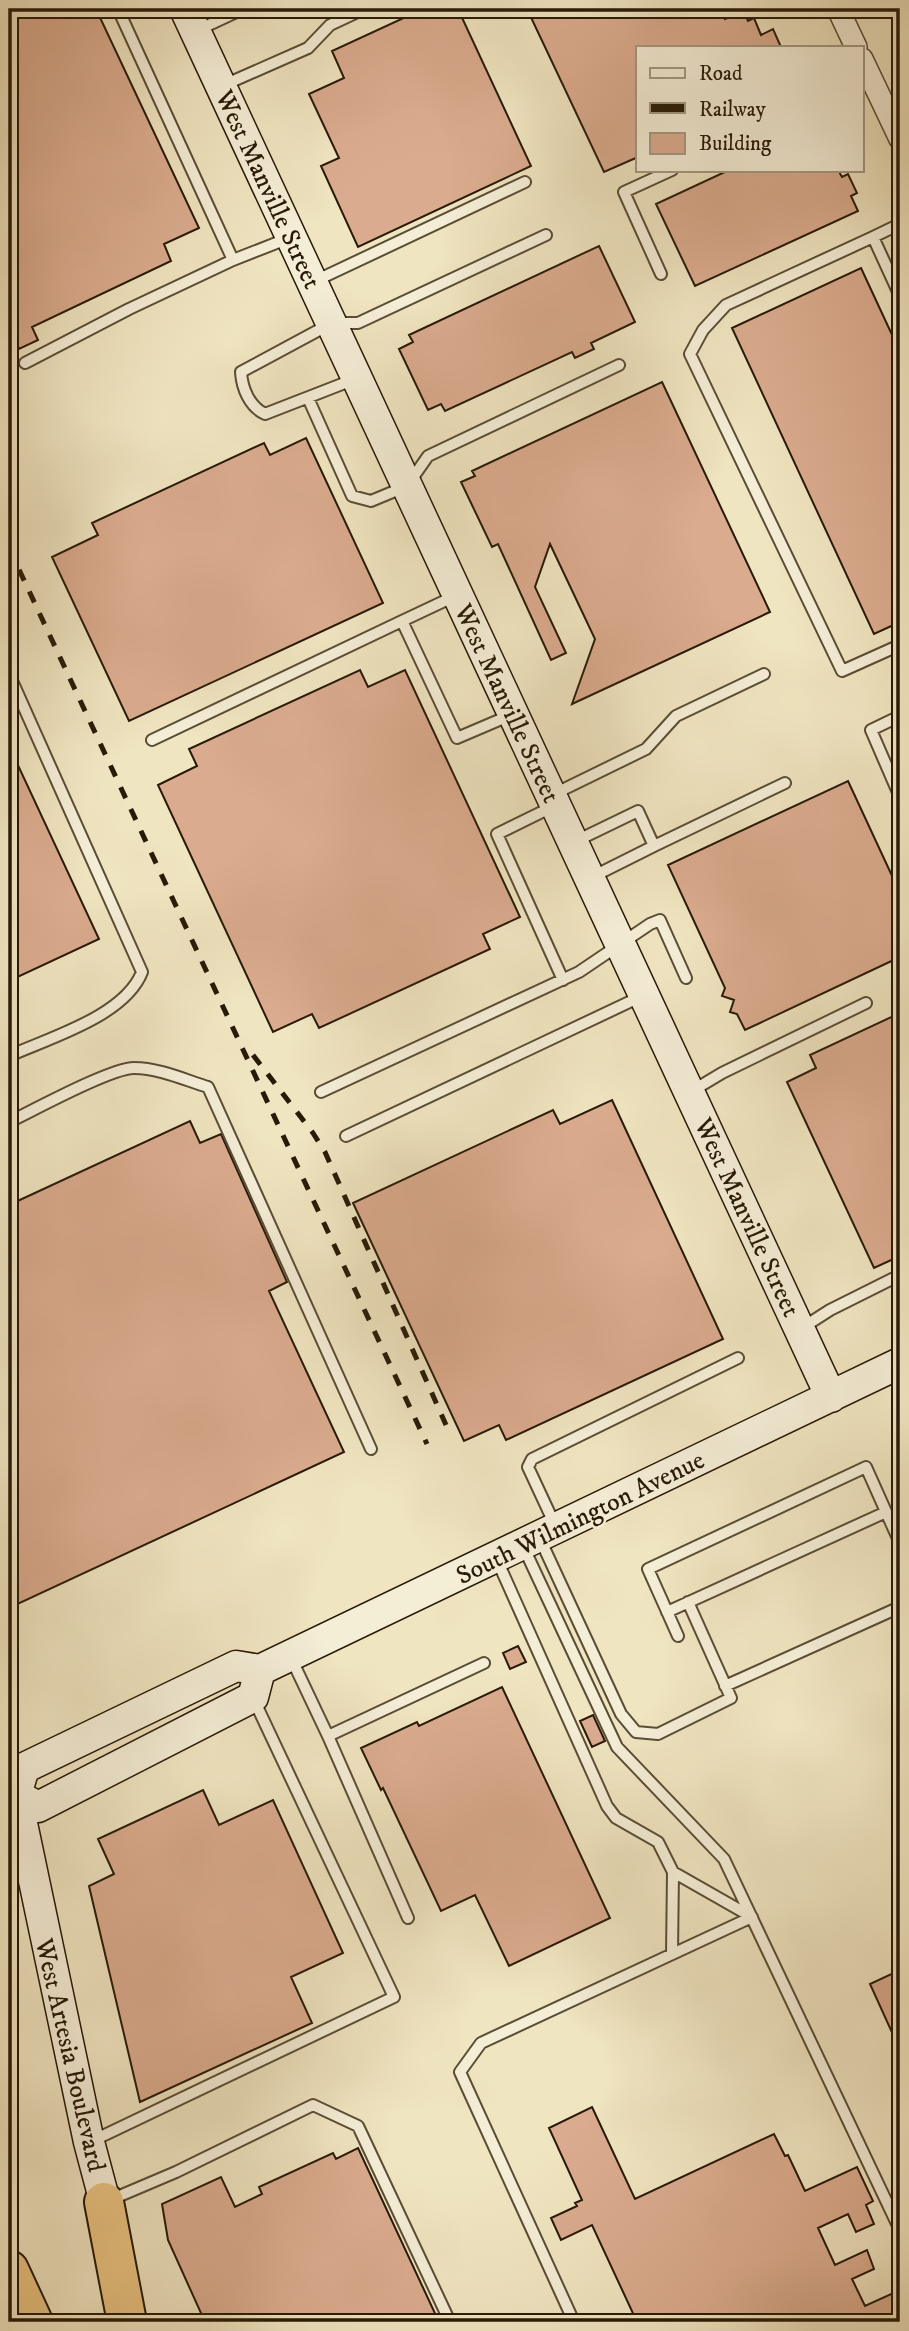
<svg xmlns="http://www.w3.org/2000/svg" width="909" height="2331" font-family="'IM FELL DW Pica',serif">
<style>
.building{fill:#daab8e;stroke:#281a06;stroke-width:2}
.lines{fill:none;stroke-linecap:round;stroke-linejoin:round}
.lane-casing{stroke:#5a4d35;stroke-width:14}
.street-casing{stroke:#5a4d35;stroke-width:24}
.secondary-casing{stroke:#281a06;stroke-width:33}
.highway-casing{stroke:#281a06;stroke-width:42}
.lane{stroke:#f5eed7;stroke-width:10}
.street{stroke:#f5eed7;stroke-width:21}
.secondary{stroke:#f5eed7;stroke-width:30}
.highway{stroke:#e8c280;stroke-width:38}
.rail{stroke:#281a06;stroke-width:5;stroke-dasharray:12 12;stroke-linecap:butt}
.labels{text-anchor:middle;stroke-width:5;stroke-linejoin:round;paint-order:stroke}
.street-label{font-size:26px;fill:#281a06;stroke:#f5eed7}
</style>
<rect width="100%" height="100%" fill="#f0e5c1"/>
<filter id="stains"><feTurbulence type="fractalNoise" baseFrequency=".00286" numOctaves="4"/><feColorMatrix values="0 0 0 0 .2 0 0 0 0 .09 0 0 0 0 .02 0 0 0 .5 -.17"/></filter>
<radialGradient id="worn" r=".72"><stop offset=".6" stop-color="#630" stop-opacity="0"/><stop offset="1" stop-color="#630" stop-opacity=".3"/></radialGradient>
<path class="building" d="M 9,9 L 96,9 L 199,228 L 164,244 L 171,261 L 32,327 L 38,340 L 19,349 L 13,336 L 9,339 Z
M 423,9 L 458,9 L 531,166 L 358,247 L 321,166 L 339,158 L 309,94 L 344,78 L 332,51 Z
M 527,9 L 721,9 L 725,19 L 743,10 L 748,21 L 754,18 L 761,35 L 773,29 L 781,47 L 638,47 L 638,157 L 604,172 Z
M 729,170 L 838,170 L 842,177 L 848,174 L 857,193 L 851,196 L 858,211 L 695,286 L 656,204 Z
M 599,246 L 635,322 L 591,343 L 594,349 L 575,358 L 572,352 L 445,411 L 441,404 L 428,410 L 399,349 L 413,342 L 409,335 Z
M 861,268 L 900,352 L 900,622 L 874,634 L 732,328 Z
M 662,382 L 770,612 L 572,704 L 595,639 L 550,544 L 535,587 L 566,653 L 551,660 L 498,544 L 492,547 L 461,482 L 475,476 L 472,471 Z
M 306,438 L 383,603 L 129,721 L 52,557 L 98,535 L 92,523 L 264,443 L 270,455 Z
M 360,670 L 368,687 L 405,670 L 520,917 L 483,934 L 490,949 L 319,1028 L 312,1014 L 273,1032 L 158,785 L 197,766 L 189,749 Z
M 9,746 L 99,939 L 9,981 Z
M 848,781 L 900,893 L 900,957 L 745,1030 L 737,1014 L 730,1012 L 734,1000 L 722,996 L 725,988 L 668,865 Z
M 900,1013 L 900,1256 L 874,1268 L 787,1082 L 816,1068 L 810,1055 Z
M 612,1100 L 723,1339 L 506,1440 L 499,1425 L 464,1441 L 353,1203 L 553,1110 L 560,1124 Z
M 190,1121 L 200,1143 L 221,1134 L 287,1282 L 269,1291 L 344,1452 L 9,1608 L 9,1205 Z
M 518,1646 L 526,1662 L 510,1669 L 503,1653 Z
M 502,1687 L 610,1918 L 509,1966 L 475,1895 L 441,1911 L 383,1788 L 381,1790 L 361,1748 L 417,1722 L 419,1726 Z
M 593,1715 L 605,1741 L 592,1747 L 580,1721 Z
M 203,1790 L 219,1825 L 273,1800 L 343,1953 L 291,1977 L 312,2023 L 140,2102 L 89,1886 L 114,1874 L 98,1839 Z
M 900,1970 L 900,2050 L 870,1984 Z
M 592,2107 L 635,2199 L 774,2134 L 785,2156 L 788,2155 L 805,2191 L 857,2167 L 873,2201 L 866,2205 L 874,2224 L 856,2232 L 848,2214 L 818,2228 L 835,2265 L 867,2250 L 874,2269 L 852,2279 L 865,2306 L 900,2290 L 900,2322 L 637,2322 L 592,2225 L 561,2240 L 551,2218 L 577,2206 L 575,2203 L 582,2200 L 549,2128 Z
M 358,2148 L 439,2322 L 205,2322 L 168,2240 L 162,2204 L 221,2177 L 235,2207 L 262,2194 L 259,2187 L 333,2153 L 336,2159 Z"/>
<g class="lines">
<g class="lane-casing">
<path id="lane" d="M 118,9 L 233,260 L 289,238
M 198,30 L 243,9
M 224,85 L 308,48 L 330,25 L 364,9
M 900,224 L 873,237 L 900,296
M 873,237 L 726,305 L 703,330 L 690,354 L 842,671 L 900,645
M 661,274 L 624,192 L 672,170
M 315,281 L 525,182
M 25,363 L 129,309 L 233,260
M 355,379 L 265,414 C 250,407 242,389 241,372 L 332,323 L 358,323 L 546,235
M 308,398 L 352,496 L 371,501 L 407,486 L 428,456 L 619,365
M 455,596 L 402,621 L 457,738 L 511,715
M 9,674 L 142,972 C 125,1016 49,1038 9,1056
M 900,716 L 871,730 L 900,797
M 152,740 L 402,621
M 554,794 L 646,749 L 676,716 L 764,674
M 554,806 L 497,834 L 563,980
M 576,841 L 638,811 L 654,846 L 592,877
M 654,846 L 785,783
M 692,1091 L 722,1073 L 866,1003
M 321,1092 L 579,972 L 650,924 L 660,920 L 686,978
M 9,1122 C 34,1110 111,1068 134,1068 C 159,1068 185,1080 208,1087 L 371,1449
M 346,1136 L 642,996
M 802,1328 L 830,1310 L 900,1275
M 555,1525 L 528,1467 L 532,1459 L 738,1358
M 540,1539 L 621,1714 L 636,1732 L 658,1734 L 731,1698 L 688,1602
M 523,1546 L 617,1747 L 724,1859 L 900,2230
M 497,1560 L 607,1806 L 616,1818 L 658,1842 L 673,1872 L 672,1954
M 667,1612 L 886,1512
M 678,1636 L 648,1569 L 866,1467 L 900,1543
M 291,1658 L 328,1736 L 408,1918
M 725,1686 L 900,1607
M 9,1694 L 10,1696
M 328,1736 L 484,1663
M 673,1872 L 752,1917
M 92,2141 L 394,1997 L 254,1700
M 110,2200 L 176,2172 L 313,2105 L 358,2126 L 450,2322
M 574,2322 L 460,2072 L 481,2043 L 752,1917"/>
</g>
<g class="street-casing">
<path id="street" d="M 838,9 L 856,47
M 862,59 L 900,139"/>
</g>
<g class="secondary-casing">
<path id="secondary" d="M 185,9 L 831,1397
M 9,1786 L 16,1795 L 89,2142 L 110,2221
M 16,1795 L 38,1807 L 253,1697 L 260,1670
M 9,1798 L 16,1795 L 24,1768 L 236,1666 L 260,1670 L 900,1363"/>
</g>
<g class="highway-casing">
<path id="highway" d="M 104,2202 L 127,2322
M 9,2270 L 33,2322"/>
</g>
<use href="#lane" class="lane"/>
<use href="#street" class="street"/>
<use href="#secondary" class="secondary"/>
<use href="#highway" class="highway"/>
<path class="rail" d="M 9,548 L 427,1444
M 253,1055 L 313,1133 L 325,1152 L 446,1425"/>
</g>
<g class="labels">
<g class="street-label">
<text transform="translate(269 189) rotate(65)" y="9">West Manville Street</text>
<text transform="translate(508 703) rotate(65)" y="9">West Manville Street</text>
<text transform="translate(748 1217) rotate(65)" y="9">West Manville Street</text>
<text transform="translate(580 1517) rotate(-26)" y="9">South Wilmington Avenue</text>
<text transform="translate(71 2055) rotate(77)" y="9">West Artesia Boulevard</text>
</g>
</g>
<rect width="909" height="2331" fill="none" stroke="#f0e5c1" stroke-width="35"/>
<rect x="10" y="10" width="888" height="2310" fill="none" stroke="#281a06" stroke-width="3.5"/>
<rect x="18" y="18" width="874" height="2296" fill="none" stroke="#281a06" stroke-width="2"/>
<rect x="636" y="46" width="228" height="126" fill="#f5eed7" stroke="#a39983" stroke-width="2"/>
<rect x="650" y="68" width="35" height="10" fill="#f5eed7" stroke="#a39983" stroke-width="2"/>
<text x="699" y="80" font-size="21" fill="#281a06">Road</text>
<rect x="650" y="103" width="35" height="10" fill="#281a06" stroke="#a39983" stroke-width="2"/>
<text x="699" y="116" font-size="21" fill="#281a06">Railway</text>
<rect x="650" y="133" width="35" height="21" fill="#daab8e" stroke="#a39983" stroke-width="2"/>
<text x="699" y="150" font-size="21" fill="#281a06">Building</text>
<rect width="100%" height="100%" filter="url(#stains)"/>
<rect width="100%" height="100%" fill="url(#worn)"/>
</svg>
